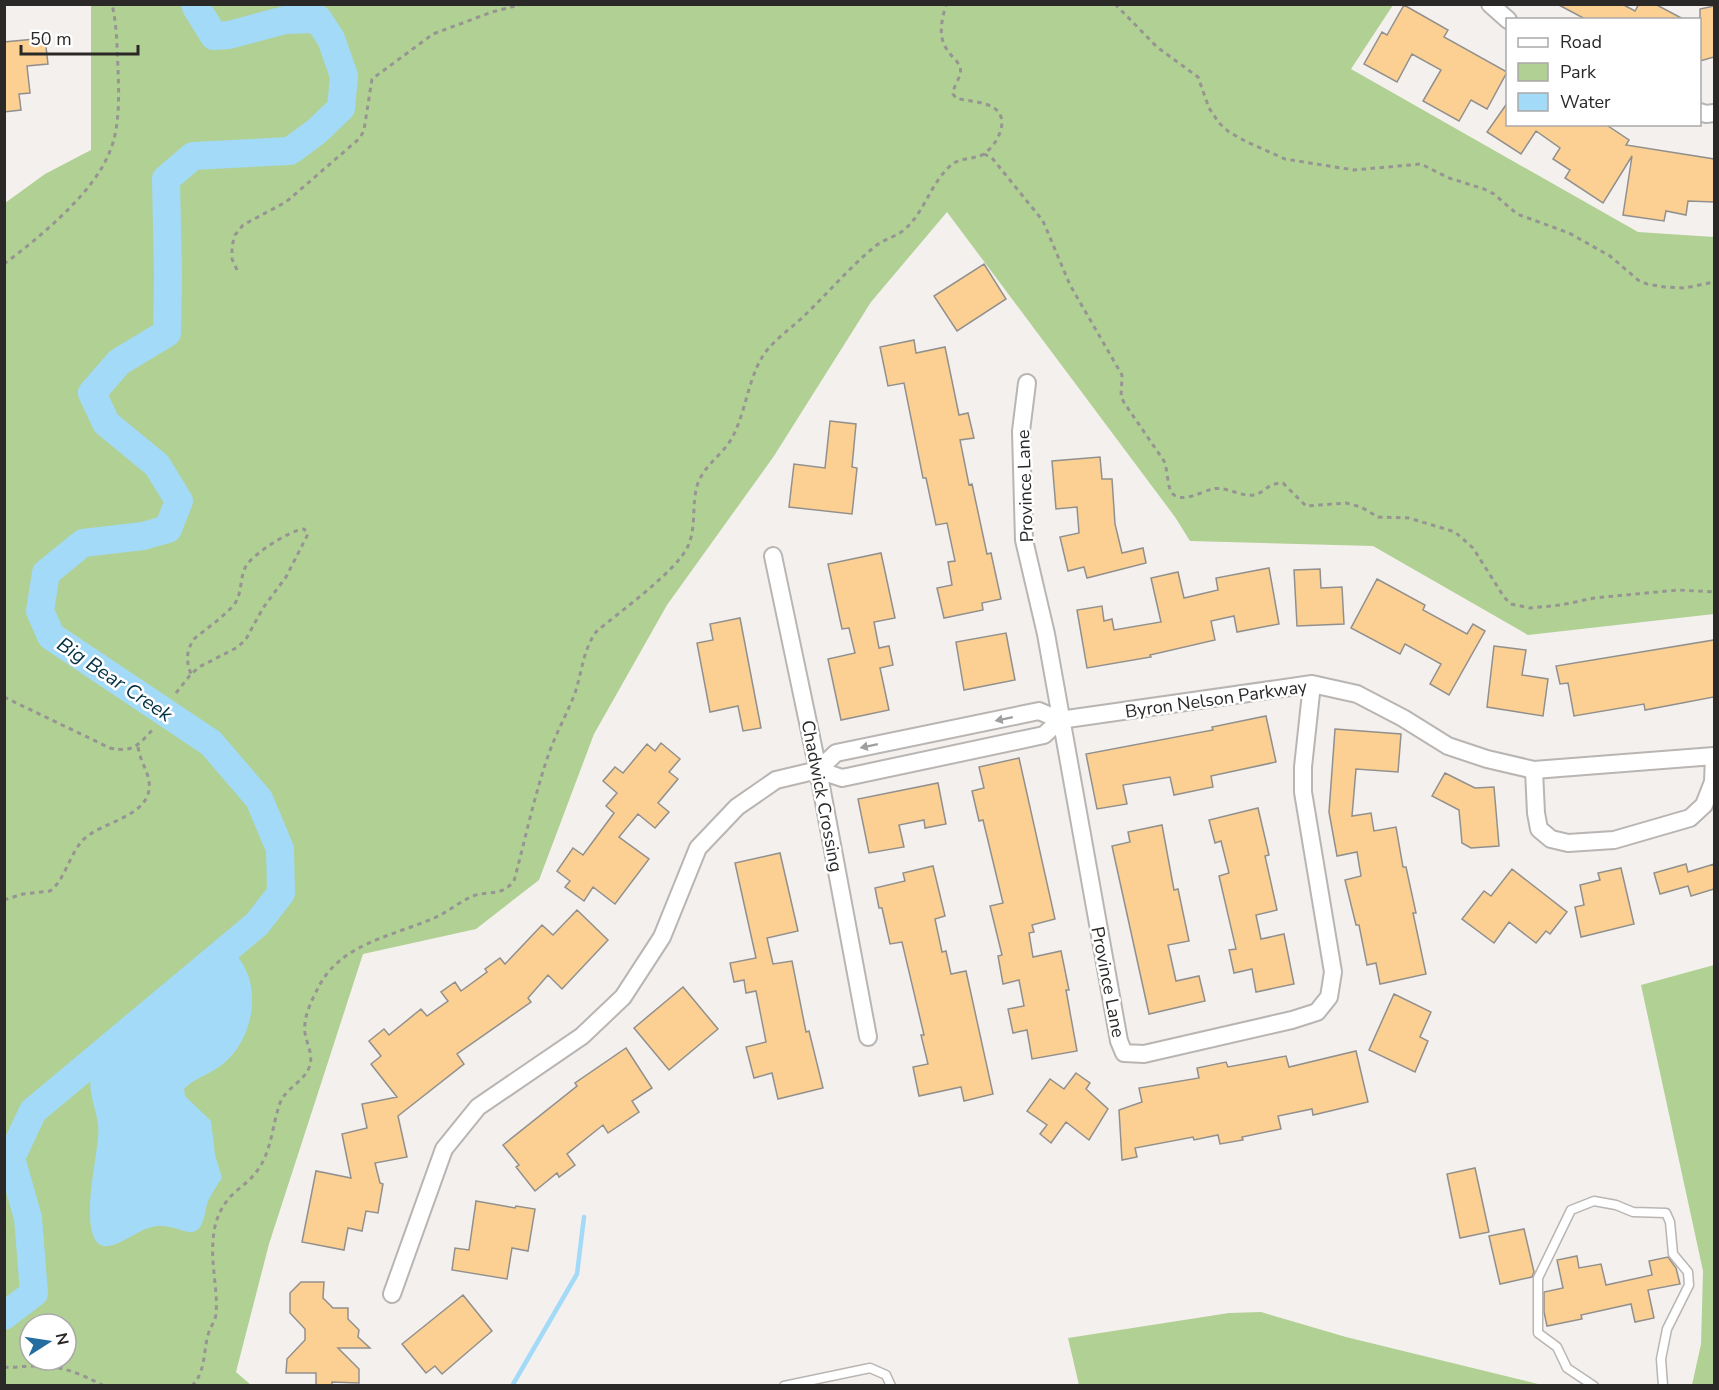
<svg xmlns="http://www.w3.org/2000/svg" width="1719" height="1390" font-family="'Nunito Sans',sans-serif">
<style>
.green{fill:#b1d093;fill-rule:evenodd}
.water{fill:#a3daf7}
.lines{fill:none;stroke-linecap:round;stroke-linejoin:round}
.stream{stroke:#a3daf7;stroke-width:4.5}
.river{stroke:#a3daf7;stroke-width:28}
.building{fill:#fbd092;stroke:#92908d;stroke-width:1.5}
.service-casing{stroke:#b9b5b3;stroke-width:11}
.minor-casing{stroke:#b9b5b3;stroke-width:20}
.path{stroke:#979593;stroke-width:3;stroke-dasharray:4.5 4.5;stroke-linecap:butt}
.service{stroke:#fff;stroke-width:8}
.minor{stroke:#fff;stroke-width:16}
.oneway{fill:#9f9f9e}
.labels{text-anchor:middle;stroke-width:5;stroke-linejoin:round;paint-order:stroke}
.street-label{font-size:18px;fill:#2a2928;stroke:#fff}
.water-label{font-size:20px;font-style:italic;fill:#002f42;stroke:#fff}
</style>
<rect width="100%" height="100%" fill="#f4f0ee"/>
<path class="green" d="M 91,5 L 1393,5 L 1351,69 L 1638,232 L 1714,237 L 1714,614 L 1528,635 L 1373,546 L 1190,541 L 1175,517 L 947,212 L 871,302 L 774,456 L 667,605 L 594,734 L 539,880 L 476,929 L 363,954 L 269,1244 L 236,1372 L 251,1385 L 5,1385 L 5,203 L 45,174 L 91,150 ZM 30,1324 L 66,1324 L 66,1360 L 30,1360 Z
M 1714,965 L 1714,1385 L 1692,1385 L 1701,1344 L 1703,1271 L 1641,985 Z
M 1261,1312 L 1346,1337 L 1542,1385 L 1079,1385 L 1068,1338 L 1229,1313 Z"/>
<path class="water" d="M 233,952 C 264,981 255,1038 223,1064 C 211,1074 194,1078 184,1089 L 185,1096 L 211,1121 L 215,1155 L 222,1178 C 217,1185 212,1193 208,1201 C 205,1209 205,1220 200,1227 C 196,1233 190,1233 184,1231 C 172,1227 161,1224 149,1228 C 136,1231 111,1253 99,1244 C 81,1230 95,1167 97,1146 C 98,1139 99,1131 98,1124 C 95,1104 86,1090 93,1070 C 100,1052 114,1036 127,1023 Z"/>
<g class="lines">
<path class="stream" d="M 285,20 L 298,4
M 512,1386 L 577,1274 L 584,1217"/>
<path class="river" d="M 4,1316 L 34,1293 L 28,1218 L 11,1158 L 33,1111 L 257,924 L 281,893 L 280,849 L 259,799 L 211,743 L 51,636 L 40,611 L 46,573 L 83,543 L 143,536 L 168,529 L 179,501 L 157,465 L 106,423 L 92,393 L 119,362 L 167,333 L 168,277 L 166,179 L 193,156 L 290,151 L 317,131 L 341,108 L 344,76 L 331,39 L 318,19 L 285,20 L 229,35 L 214,36 L 196,7 L 197,4"/>
</g>
<path class="building" d="M 1557,4 L 1622,4 L 1635,11 L 1639,4 L 1655,4 L 1685,20 L 1587,20 Z
M 1404,5 L 1448,30 L 1444,37 L 1507,72 L 1487,109 L 1471,100 L 1459,121 L 1423,101 L 1441,70 L 1412,54 L 1397,82 L 1364,64 L 1382,32 L 1387,35 Z
M 1714,6 L 1714,57 L 1700,61 L 1700,9 Z
M 45,38 L 48,64 L 27,66 L 30,93 L 19,94 L 21,110 L 4,112 L 4,42 Z
M 1508,102 L 1508,124 L 1605,124 L 1629,140 L 1626,145 L 1714,159 L 1714,202 L 1688,201 L 1686,215 L 1666,211 L 1664,221 L 1623,215 L 1632,156 L 1603,203 L 1565,178 L 1570,170 L 1553,159 L 1560,148 L 1536,131 L 1521,154 L 1487,132 Z
M 984,264 L 1006,299 L 957,331 L 934,296 Z
M 914,340 L 916,353 L 945,347 L 959,415 L 968,413 L 974,438 L 960,440 L 969,485 L 972,484 L 987,554 L 991,553 L 1001,599 L 982,603 L 983,610 L 944,618 L 937,588 L 952,585 L 948,562 L 955,561 L 947,523 L 936,525 L 926,478 L 923,478 L 904,383 L 888,386 L 880,347 Z
M 830,421 L 856,424 L 852,467 L 857,468 L 852,514 L 789,507 L 794,464 L 825,468 Z
M 1100,457 L 1102,479 L 1112,479 L 1115,524 L 1122,553 L 1143,548 L 1146,563 L 1087,578 L 1084,567 L 1068,571 L 1060,537 L 1079,533 L 1077,507 L 1056,509 L 1052,461 Z
M 881,553 L 895,618 L 874,622 L 879,648 L 889,646 L 893,665 L 880,668 L 889,710 L 841,720 L 828,659 L 855,653 L 849,628 L 842,629 L 828,564 Z
M 1269,568 L 1279,624 L 1237,632 L 1234,616 L 1211,621 L 1215,640 L 1150,655 L 1151,657 L 1087,668 L 1077,610 L 1102,606 L 1104,621 L 1112,619 L 1114,630 L 1161,622 L 1151,578 L 1178,572 L 1184,598 L 1218,590 L 1216,578 Z
M 1320,569 L 1321,588 L 1342,587 L 1344,624 L 1297,626 L 1294,570 Z
M 1377,579 L 1425,605 L 1423,610 L 1467,634 L 1473,624 L 1485,631 L 1449,695 L 1430,684 L 1441,664 L 1405,644 L 1400,654 L 1351,628 Z
M 740,618 L 761,728 L 743,731 L 738,706 L 710,712 L 697,643 L 713,640 L 710,624 Z
M 1006,633 L 1015,680 L 964,690 L 956,642 Z
M 1714,640 L 1714,697 L 1645,710 L 1644,704 L 1574,716 L 1568,683 L 1560,684 L 1556,666 Z
M 1494,646 L 1526,650 L 1522,675 L 1548,679 L 1543,716 L 1487,707 Z
M 1266,716 L 1276,762 L 1211,776 L 1213,787 L 1174,795 L 1170,777 L 1123,785 L 1127,804 L 1097,809 L 1086,754 L 1213,730 L 1212,727 Z
M 1335,729 L 1401,734 L 1398,772 L 1356,769 L 1352,816 L 1371,813 L 1374,831 L 1396,827 L 1403,867 L 1406,867 L 1416,913 L 1413,913 L 1426,974 L 1380,984 L 1376,963 L 1367,965 L 1359,925 L 1356,925 L 1345,880 L 1361,876 L 1357,852 L 1337,856 L 1329,812 Z
M 661,743 L 680,759 L 669,772 L 678,779 L 658,803 L 669,812 L 655,828 L 638,814 L 619,837 L 649,859 L 615,904 L 593,887 L 584,901 L 565,887 L 570,881 L 557,871 L 573,848 L 583,855 L 614,813 L 606,806 L 617,793 L 603,781 L 615,767 L 623,773 L 647,744 L 655,751 Z
M 1019,758 L 1055,919 L 1032,925 L 1034,932 L 1029,933 L 1033,957 L 1061,951 L 1069,990 L 1066,990 L 1077,1051 L 1032,1059 L 1027,1030 L 1013,1033 L 1008,1009 L 1024,1006 L 1019,980 L 1003,984 L 998,956 L 1002,955 L 990,906 L 1003,903 L 983,820 L 979,821 L 972,791 L 984,788 L 979,767 Z
M 1445,773 L 1475,788 L 1494,787 L 1499,846 L 1471,848 L 1462,843 L 1459,810 L 1432,796 Z
M 938,783 L 946,824 L 925,828 L 924,820 L 899,825 L 904,847 L 869,853 L 858,799 Z
M 1258,808 L 1269,855 L 1265,856 L 1277,910 L 1256,915 L 1261,939 L 1284,934 L 1294,984 L 1256,992 L 1252,969 L 1234,973 L 1229,950 L 1236,949 L 1219,876 L 1229,873 L 1221,841 L 1215,843 L 1209,820 Z
M 1162,825 L 1174,890 L 1178,889 L 1189,941 L 1168,945 L 1176,981 L 1199,976 L 1205,1001 L 1149,1014 L 1112,846 L 1130,842 L 1128,832 Z
M 780,853 L 798,931 L 767,938 L 773,964 L 792,961 L 806,1032 L 809,1031 L 823,1088 L 778,1099 L 772,1073 L 754,1078 L 746,1047 L 766,1042 L 756,991 L 746,993 L 744,980 L 734,982 L 730,963 L 756,958 L 735,863 Z
M 1686,864 L 1688,872 L 1714,864 L 1714,889 L 1691,896 L 1688,886 L 1660,894 L 1654,873 Z
M 933,866 L 945,916 L 935,919 L 942,952 L 946,951 L 951,974 L 966,971 L 993,1094 L 964,1101 L 961,1087 L 919,1096 L 913,1067 L 928,1064 L 921,1035 L 924,1035 L 902,942 L 890,944 L 882,908 L 879,908 L 875,888 L 905,881 L 903,873 Z
M 1621,868 L 1634,924 L 1581,937 L 1575,907 L 1584,905 L 1580,885 L 1600,880 L 1598,873 Z
M 1512,869 L 1567,912 L 1550,934 L 1546,931 L 1536,943 L 1509,922 L 1494,943 L 1462,919 L 1484,891 L 1491,896 Z
M 577,910 L 608,940 L 562,989 L 548,975 L 528,998 L 531,1002 L 457,1054 L 464,1064 L 398,1116 L 407,1157 L 375,1163 L 380,1183 L 383,1184 L 378,1213 L 366,1211 L 362,1231 L 348,1228 L 344,1250 L 302,1242 L 316,1171 L 351,1178 L 342,1134 L 367,1128 L 362,1104 L 397,1097 L 371,1064 L 381,1056 L 369,1041 L 384,1029 L 389,1035 L 421,1009 L 427,1016 L 448,1001 L 441,992 L 455,982 L 461,991 L 487,972 L 485,969 L 500,958 L 505,964 L 542,925 L 553,935 Z
M 683,987 L 718,1029 L 669,1070 L 634,1028 Z
M 1394,994 L 1431,1012 L 1420,1037 L 1428,1041 L 1415,1072 L 1369,1050 Z
M 626,1048 L 652,1088 L 632,1101 L 639,1112 L 608,1133 L 603,1125 L 567,1154 L 575,1165 L 559,1177 L 557,1173 L 535,1191 L 516,1167 L 519,1165 L 503,1145 L 577,1086 L 575,1083 Z
M 1356,1051 L 1368,1102 L 1313,1115 L 1312,1109 L 1278,1116 L 1281,1129 L 1242,1137 L 1243,1140 L 1220,1144 L 1218,1135 L 1194,1140 L 1193,1137 L 1135,1148 L 1137,1157 L 1122,1160 L 1119,1110 L 1142,1102 L 1139,1088 L 1199,1078 L 1197,1068 L 1226,1062 L 1228,1067 L 1286,1056 L 1289,1067 Z
M 1076,1073 L 1090,1083 L 1086,1089 L 1108,1109 L 1089,1140 L 1066,1122 L 1051,1143 L 1040,1134 L 1047,1125 L 1027,1111 L 1050,1079 L 1064,1089 Z
M 1475,1168 L 1489,1232 L 1460,1238 L 1447,1174 Z
M 476,1201 L 515,1208 L 516,1206 L 535,1209 L 528,1251 L 512,1248 L 507,1279 L 452,1270 L 455,1248 L 469,1250 Z
M 1524,1229 L 1534,1272 L 1532,1277 L 1500,1284 L 1489,1236 Z
M 1577,1256 L 1579,1268 L 1601,1264 L 1606,1285 L 1652,1275 L 1649,1261 L 1668,1257 L 1676,1268 L 1680,1284 L 1648,1290 L 1654,1318 L 1635,1322 L 1631,1304 L 1581,1315 L 1582,1319 L 1547,1326 L 1544,1312 L 1544,1292 L 1563,1288 L 1557,1260 Z
M 301,1282 L 324,1282 L 323,1298 L 333,1308 L 348,1308 L 348,1319 L 359,1330 L 358,1337 L 370,1348 L 338,1348 L 359,1369 L 359,1383 L 332,1382 L 332,1386 L 316,1386 L 316,1373 L 286,1373 L 287,1359 L 305,1340 L 305,1329 L 290,1313 L 290,1293 Z
M 463,1295 L 492,1331 L 442,1374 L 435,1366 L 426,1373 L 402,1344 Z"/>
<g class="lines">
<g class="service-casing">
<path id="service" d="M 784,1386 L 870,1368 L 886,1375 L 891,1386
M 1594,1386 L 1567,1368 L 1557,1347 L 1538,1333 L 1538,1278 L 1571,1210 L 1594,1201 L 1616,1205 L 1633,1212 L 1666,1213 L 1670,1222 L 1673,1254 L 1688,1272 L 1689,1285 L 1667,1329 L 1661,1359 L 1663,1386"/>
</g>
<g class="minor-casing">
<path id="minor" d="M 1490,4 L 1508,20
M 1700,112 L 1706,114 L 1714,113
M 1027,383 L 1021,431 L 1024,540 L 1046,634 L 1119,1041 L 1124,1053 L 1144,1054 L 1292,1020 L 1317,1012 L 1329,997 L 1333,972 L 1303,792 L 1303,767 L 1312,684
M 773,556 L 818,770 L 868,1037
M 818,770 L 842,778 L 1044,735 L 1060,720
M 1534,770 L 1536,813 L 1539,829 L 1551,839 L 1568,843 L 1614,840 L 1690,818 L 1704,805 L 1713,782 L 1714,756
M 392,1294 L 444,1149 L 478,1107 L 582,1036 L 623,997 L 662,937 L 698,848 L 737,807 L 776,780 L 818,770 L 836,753 L 1039,711 L 1060,720 L 1312,684 L 1357,694 L 1403,718 L 1448,746 L 1487,759 L 1534,770 L 1714,756"/>
</g>
<path class="path" d="M 1115,4 L 1157,47 L 1198,77 L 1209,108 L 1219,123 L 1229,132 L 1245,141 L 1285,159 L 1354,170 L 1421,164 L 1449,178 L 1484,189 L 1494,194 L 1517,214 L 1569,233 L 1610,256 L 1638,280 L 1647,284 L 1665,287 L 1685,288 L 1714,282
M 984,154 L 992,158 L 1043,221 L 1070,285 L 1122,375 L 1121,397 L 1125,404 L 1164,461 C 1168,470 1167,487 1172,493 C 1181,504 1201,492 1212,489 C 1227,486 1240,497 1254,495 C 1266,492 1267,483 1283,483 L 1306,506 L 1346,503 L 1361,507 L 1378,517 L 1409,518 L 1455,532 L 1473,548 L 1504,597 L 1511,604 L 1530,608 L 1561,605 L 1594,598 L 1678,590 L 1714,592
M 4,264 C 40,237 94,193 110,151 C 120,127 119,94 118,69 C 117,47 117,26 112,4
M 237,270 L 232,259 L 232,246 L 235,235 L 243,225 L 286,202 L 360,138 L 364,130 L 372,79 L 433,34 L 492,12 L 523,4
M 176,693 L 191,674 L 201,666 L 238,647 L 246,639 L 263,608 L 286,577 L 308,534 L 304,529 C 290,530 253,554 246,566 C 239,579 243,594 233,606 C 222,618 207,628 194,639 C 186,651 186,661 191,674
M 4,697 L 110,748 C 135,753 139,744 155,727
M 4,900 L 23,894 L 50,891 C 65,880 69,855 83,840 C 101,821 154,817 149,781 C 147,769 139,759 138,746
M 4,1367 C 14,1368 23,1366 33,1366 C 61,1365 79,1373 104,1386
M 192,1386 C 206,1371 203,1353 208,1335 C 210,1327 215,1322 216,1314 C 218,1290 211,1266 213,1241 C 214,1224 219,1209 231,1196 C 240,1187 250,1181 257,1171 C 272,1151 272,1125 280,1103 C 286,1088 303,1082 309,1068 C 314,1054 307,1046 305,1033 C 303,1016 312,1000 319,986 C 342,943 393,936 434,918 C 448,912 459,902 473,896 C 490,890 501,897 514,881 C 525,840 534,797 548,756 C 555,735 567,714 575,693 C 582,672 583,650 596,632 C 619,612 676,572 688,546 C 697,526 691,503 698,483 C 705,464 724,454 733,436 C 747,409 749,371 768,349 C 779,336 794,326 805,315 C 828,293 849,268 873,248 C 882,240 895,237 904,230 C 924,213 930,185 949,167 C 959,157 970,160 982,155 C 994,148 1005,130 1001,117 C 996,101 969,102 956,98 L 953,94 C 953,85 963,76 960,67 C 958,61 951,56 948,51 C 937,37 942,20 946,4"/>
<use href="#service" class="service"/>
<use href="#minor" class="minor"/>
</g>
<defs><path id="oneway-solid" d="M-6-.8H1V-3.2L6.5 0L1 3.2V.8H-6Z" transform="scale(1.5)"/></defs>
<g class="oneway">
<use href="#oneway-solid" transform="translate(1004 719) rotate(168)"/>
<use href="#oneway-solid" transform="translate(869 746) rotate(168)"/>
</g>
<g class="labels">
<g class="street-label">
<text transform="translate(1025 486) rotate(-92)" y="6">Province Lane</text>
<text transform="translate(1216 699) rotate(-8)" y="6">Byron Nelson Parkway</text>
<text transform="translate(822 796) rotate(79)" y="6">Chadwick Crossing</text>
<text transform="translate(1108 982) rotate(79)" y="6">Province Lane</text>
</g>
<g class="water-label">
<text transform="translate(115 679) rotate(34)" y="7">Big Bear Creek</text>
</g>
</g>
<rect width="1719" height="1390" fill="none" stroke="#2a2928" stroke-width="12"/>
<rect x="1506" y="18" width="195" height="108" fill="#ffffff" stroke="#aaa9a9" stroke-width="1.5"/>
<rect x="1518" y="38" width="30" height="9" fill="#ffffff" stroke="#aaa9a9" stroke-width="1.5"/>
<text x="1560" y="48" font-size="18" fill="#2a2928">Road</text>
<rect x="1518" y="63" width="30" height="18" fill="#b1d093" stroke="#aaa9a9" stroke-width="1.5"/>
<text x="1560" y="78" font-size="18" fill="#2a2928">Park</text>
<rect x="1518" y="93" width="30" height="18" fill="#a3daf7" stroke="#aaa9a9" stroke-width="1.5"/>
<text x="1560" y="108" font-size="18" fill="#2a2928">Water</text>
<g transform="translate(48 1342) rotate(78)"><circle r="28" fill="#ffffff" stroke="#aaa9a9" stroke-width="1.5"/>
<path d="M0-4.5L10 22L0 15L-10 22Z" fill="#236da0"/>
<text y="-9" font-size="16" font-weight="bold" text-anchor="middle" fill="#2a2928">N</text>
</g>
<path d="M21 45v9h117v-9" fill="none" stroke="#2a2928" stroke-width="3"/>
<text x="30" y="45" font-size="18" fill="#2a2928" stroke="#ffffff" stroke-width="4.5" paint-order="stroke">50 m</text>
</svg>
